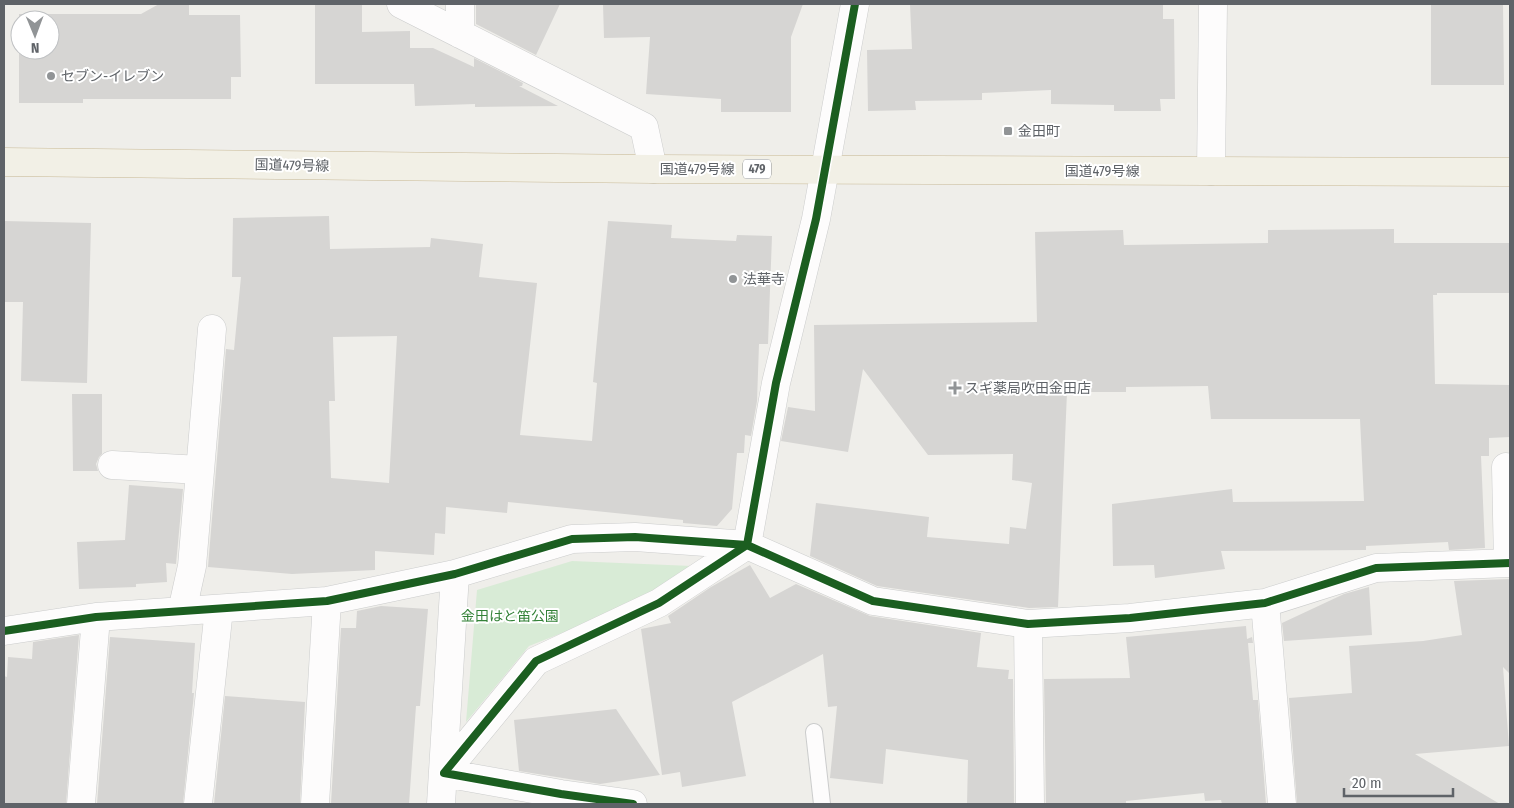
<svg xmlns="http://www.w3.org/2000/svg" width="1514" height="808" font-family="'Fira Sans Condensed','Noto Sans JP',sans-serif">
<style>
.green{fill:#d8ebd6}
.building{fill:#d6d5d3;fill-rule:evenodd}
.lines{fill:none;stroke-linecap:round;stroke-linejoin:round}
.service-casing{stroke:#cbcccc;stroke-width:18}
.minor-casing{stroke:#cbcccc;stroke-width:29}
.tertiary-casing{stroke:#cbcccc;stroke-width:29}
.trunk-casing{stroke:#c8b996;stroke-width:29}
.service{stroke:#fdfcfc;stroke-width:16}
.minor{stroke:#fdfcfc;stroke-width:28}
.tertiary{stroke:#fdfcfc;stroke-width:28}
.trunk{stroke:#f2f0e6;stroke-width:28}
.cycleway-casing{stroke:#fff;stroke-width:11}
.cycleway{stroke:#1b5e20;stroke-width:8}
.poi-dot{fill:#919496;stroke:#fff;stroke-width:2}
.labels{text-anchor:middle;stroke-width:4;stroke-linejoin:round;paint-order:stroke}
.shield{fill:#fff;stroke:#8f9295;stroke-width:1}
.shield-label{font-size:12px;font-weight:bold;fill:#5f6368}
.poi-label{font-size:14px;fill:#5f6368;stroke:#fff;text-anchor:start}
.street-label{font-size:14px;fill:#5f6368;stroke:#fff}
.park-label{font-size:14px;fill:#348238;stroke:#fff}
</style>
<rect width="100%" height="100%" fill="#efeeea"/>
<path class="green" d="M 572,561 L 692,566 L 641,602 L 529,646 L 466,722 L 477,590 Z"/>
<path class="building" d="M 159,4 L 189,4 L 189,15 L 240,15 L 241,77 L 231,77 L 231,99 L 83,99 L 83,103 L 19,103 L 19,14 L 141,14 ZM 20,20 L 50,20 L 50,50 L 20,50 Z
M 315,4 L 362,4 L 362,32 L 410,31 L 410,48 L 433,48 L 474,67 L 474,58 L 523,83 L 522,86 L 519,86 L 558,106 L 475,107 L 475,104 L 415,106 L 414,84 L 315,84 Z
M 476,4 L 560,4 L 536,55 L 476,24 Z
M 603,4 L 803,4 L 791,37 L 791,112 L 721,112 L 721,99 L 646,94 L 650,37 L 604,38 Z
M 910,4 L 1163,4 L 1163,19 L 1174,19 L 1175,99 L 1160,99 L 1161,111 L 1114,111 L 1114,105 L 1051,104 L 1051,90 L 982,93 L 982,100 L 915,101 L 916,110 L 868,111 L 867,50 L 912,49 Z
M 1431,4 L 1503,4 L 1504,85 L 1431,85 Z
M 329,216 L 330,249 L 430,247 L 431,238 L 483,244 L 479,277 L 537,283 L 520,435 L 592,441 L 597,383 L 593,382 L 608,221 L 672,225 L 671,238 L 736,241 L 737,235 L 772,236 L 768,344 L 759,344 L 757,401 L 751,436 L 745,435 L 744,453 L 737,453 L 732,509 L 717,526 L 683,523 L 683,520 L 508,502 L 507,513 L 446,507 L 445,534 L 435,533 L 434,555 L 375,551 L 375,570 L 292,574 L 208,567 L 226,349 L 234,350 L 241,277 L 232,277 L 233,218 ZM 397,336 L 389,483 L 331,478 L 329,401 L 335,401 L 333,337 Z
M 4,221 L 91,223 L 87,383 L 21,381 L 23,302 L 4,302 Z
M 1394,229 L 1394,243 L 1510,243 L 1509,293 L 1437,293 L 1437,295 L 1433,295 L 1435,384 L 1510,385 L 1510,437 L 1489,438 L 1489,456 L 1481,456 L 1485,548 L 1449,550 L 1448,542 L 1366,546 L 1366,550 L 1221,551 L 1225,569 L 1155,578 L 1154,565 L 1113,566 L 1112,504 L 1232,489 L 1233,502 L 1364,501 L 1360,419 L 1211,419 L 1208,386 L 1126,387 L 1126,392 L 1067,392 L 1058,607 L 1029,608 L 877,586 L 810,556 L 816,503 L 929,517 L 927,537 L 1009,544 L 1010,527 L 1026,529 L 1032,483 L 1012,480 L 1013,454 L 928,455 L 863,369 L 848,452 L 781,441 L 788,407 L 815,411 L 814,325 L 1037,322 L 1035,232 L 1123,230 L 1124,245 L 1268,243 L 1268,230 Z
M 72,394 L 102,394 L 102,454 L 99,457 L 96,464 L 98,471 L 73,471 Z
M 129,485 L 183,489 L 176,564 L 166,563 L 167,582 L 136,584 L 136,587 L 79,589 L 77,542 L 125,540 Z
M 750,565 L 770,598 L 796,584 L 870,616 L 981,633 L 977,667 L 1009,670 L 1008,679 L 1013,679 L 1014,804 L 967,804 L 968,760 L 886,749 L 883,784 L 830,778 L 837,706 L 828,707 L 823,654 L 732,702 L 746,776 L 682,787 L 680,772 L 662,775 L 641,629 L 671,623 L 668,616 L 711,587 Z
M 1510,579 L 1510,674 L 1503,667 L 1509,746 L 1415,754 L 1500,804 L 1297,804 L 1289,698 L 1352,693 L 1349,646 L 1423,641 L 1462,635 L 1454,581 Z
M 1369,587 L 1372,635 L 1284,641 L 1282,623 L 1344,594 Z
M 381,606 L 428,609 L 420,706 L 416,706 L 409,804 L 331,804 L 341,628 L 356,628 L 357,611 Z
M 1246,626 L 1247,639 L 1252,637 L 1253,643 L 1248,643 L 1253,700 L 1258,700 L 1266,804 L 1222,804 L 1221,800 L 1205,801 L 1204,793 L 1126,801 L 1126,804 L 1046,804 L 1044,679 L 1130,678 L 1126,637 Z
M 79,635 L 66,804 L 4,804 L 4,676 L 7,677 L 8,657 L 32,659 L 33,642 Z
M 110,637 L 195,643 L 192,693 L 194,693 L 183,804 L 97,804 Z
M 225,696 L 305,702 L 300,804 L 214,804 Z
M 616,709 L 660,775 L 600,784 L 519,771 L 514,720 Z"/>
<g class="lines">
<g class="service-casing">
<path id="service" d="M 814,732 L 822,804"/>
</g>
<g class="minor-casing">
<path id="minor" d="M 401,4 L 644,127 L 653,169
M 460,34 L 460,4
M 112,465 L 200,470
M 1506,467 L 1508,563
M 1265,603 L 1282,804
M 182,611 L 192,566 L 212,329
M 1028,624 L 1030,804
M 4,631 L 96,617 L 327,601 L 455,574 L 572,539 L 635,537 L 747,545 L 873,601 L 1028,624 L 1130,618 L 1265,603 L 1376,568 L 1510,563
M 81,804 L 96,617
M 198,804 L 219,609
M 315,804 L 327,601
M 441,804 L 455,574
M 633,804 L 561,794 L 444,773 L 536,661 L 659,603 L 747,545 L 776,383 L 816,219 L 855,4"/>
</g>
<g class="tertiary-casing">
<path id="tertiary" d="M 1211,171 L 1213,4"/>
</g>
<g class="trunk-casing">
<path id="trunk" d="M 4,162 L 653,169 L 1510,172"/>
</g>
<use href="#service" class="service"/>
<use href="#minor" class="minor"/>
<use href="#tertiary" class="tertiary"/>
<use href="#trunk" class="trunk"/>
<g class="cycleway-casing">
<path id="cycleway" d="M 4,631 L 96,617 L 327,601 L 455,574 L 572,539 L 635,537 L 747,545 L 873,601 L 1028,624 L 1130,618 L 1265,603 L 1376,568 L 1510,563
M 633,804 L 561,794 L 444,773 L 536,661 L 659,603 L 747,545 L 776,383 L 816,219 L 855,4"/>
</g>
<use href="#cycleway" class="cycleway"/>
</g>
<g class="poi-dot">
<circle cx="51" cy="76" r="5"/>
<rect x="1003" y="126" width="10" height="10" rx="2.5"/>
<circle cx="733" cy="279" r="5"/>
<path d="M952.5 380.5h5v5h5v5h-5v5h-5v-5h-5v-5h5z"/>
</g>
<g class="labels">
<rect class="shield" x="743" y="159.5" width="28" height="19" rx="4"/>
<g class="shield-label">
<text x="757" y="173">479</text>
</g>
<g class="poi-label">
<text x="61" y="81">セブン-イレブン</text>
<text x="1018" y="136">金田町</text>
<text x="743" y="284">法華寺</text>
<text x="965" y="393">スギ薬局吹田金田店</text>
</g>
<g class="street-label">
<text transform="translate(292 165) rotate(1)" y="5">国道479号線</text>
<text x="697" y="174">国道479号線</text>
<text x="1102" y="176">国道479号線</text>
</g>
<g class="park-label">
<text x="510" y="621">金田はと笛公園</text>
</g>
</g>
<rect width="1514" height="808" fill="none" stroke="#5f6368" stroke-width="10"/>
<g transform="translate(35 35) rotate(179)"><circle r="24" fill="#ffffff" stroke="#bfc1c3"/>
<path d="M0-4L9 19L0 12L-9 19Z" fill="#919496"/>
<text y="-8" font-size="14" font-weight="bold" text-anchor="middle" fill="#5f6368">N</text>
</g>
<path d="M1344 788v8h109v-8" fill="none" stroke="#5f6368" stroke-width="2.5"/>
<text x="1352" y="788" font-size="15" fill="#5f6368" stroke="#ffffff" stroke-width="4" paint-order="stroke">20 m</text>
</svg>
